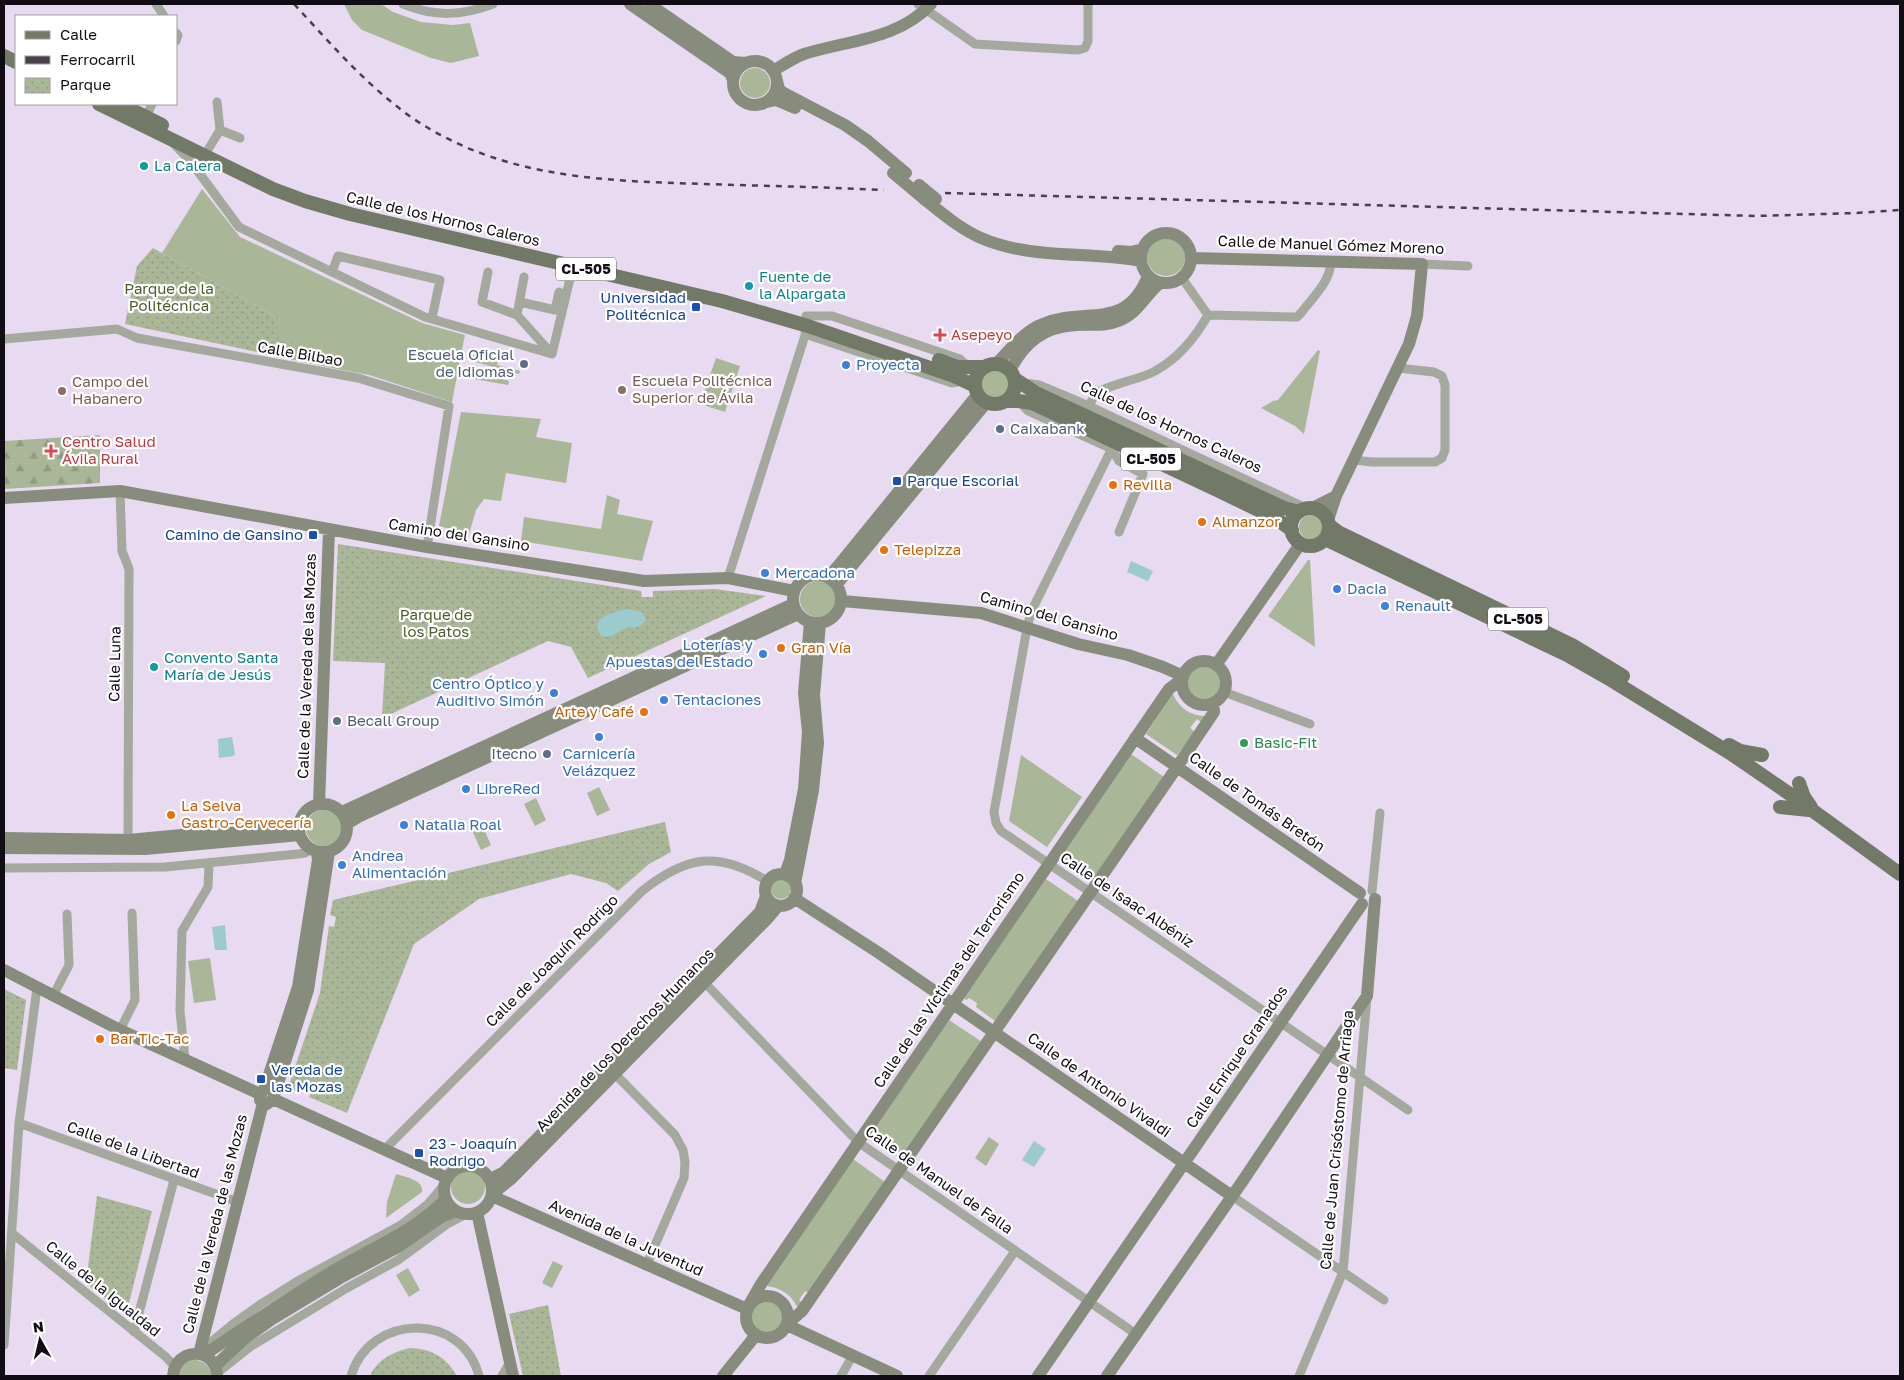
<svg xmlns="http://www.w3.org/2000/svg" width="1904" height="1380" font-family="'Golos Text',sans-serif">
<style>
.green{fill:#aab698}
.forest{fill:url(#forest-firs)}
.park{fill:url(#park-dots)}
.water{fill:#9bcbcd}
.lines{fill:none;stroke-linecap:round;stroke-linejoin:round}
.street{stroke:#a4a89d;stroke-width:9}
.secondary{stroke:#878c7d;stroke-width:12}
.primary{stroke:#727966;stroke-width:14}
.rail{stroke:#48414c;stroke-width:2.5;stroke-dasharray:6 6;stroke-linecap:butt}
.secondary-bridge{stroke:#878c7d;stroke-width:12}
.culture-dot{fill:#0f9aa8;stroke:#fff;stroke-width:2}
.transit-dot{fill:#1a4fb4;stroke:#fff;stroke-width:2}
.health-dot{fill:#e0444e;stroke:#fff;stroke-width:2}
.service-dot{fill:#5c6f8a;stroke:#fff;stroke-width:2}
.shop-dot{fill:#3f7fe0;stroke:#fff;stroke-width:2}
.education-dot{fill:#8d6e63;stroke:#fff;stroke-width:2}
.food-dot{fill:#e8710a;stroke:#fff;stroke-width:2}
.leisure-dot{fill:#2e9e5b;stroke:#fff;stroke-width:2}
.labels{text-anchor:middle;stroke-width:4.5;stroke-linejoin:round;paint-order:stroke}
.shield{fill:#fff;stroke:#59565b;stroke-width:1}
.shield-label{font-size:14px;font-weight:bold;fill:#120d15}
.culture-label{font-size:15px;fill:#0d838f;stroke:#fff;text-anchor:start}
.street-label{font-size:15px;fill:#120d15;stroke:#fff}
.park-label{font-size:15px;fill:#4b5d28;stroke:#fff}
.transit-label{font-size:15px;fill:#164399;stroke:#fff;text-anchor:start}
.health-label{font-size:15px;fill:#be3a42;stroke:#fff;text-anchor:start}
.service-label{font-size:15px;fill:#4e5e75;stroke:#fff;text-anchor:end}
.shop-label{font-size:15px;fill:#366cbe;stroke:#fff;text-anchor:start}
.education-label{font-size:15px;fill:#785e54;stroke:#fff;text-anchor:start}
.food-label{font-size:15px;fill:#c56008;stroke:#fff;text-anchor:start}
.leisure-label{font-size:15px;fill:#27864d;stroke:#fff;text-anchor:start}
</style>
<defs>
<pattern id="forest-firs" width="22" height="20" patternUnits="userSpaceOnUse" patternTransform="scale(1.25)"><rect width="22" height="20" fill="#aab698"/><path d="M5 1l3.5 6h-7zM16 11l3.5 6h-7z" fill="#919b82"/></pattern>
<pattern id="park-dots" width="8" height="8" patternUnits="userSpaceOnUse" patternTransform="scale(1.25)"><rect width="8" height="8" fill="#aab698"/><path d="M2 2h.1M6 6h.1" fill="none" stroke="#919b82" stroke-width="1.8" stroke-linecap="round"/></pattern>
</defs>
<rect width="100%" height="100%" fill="#e7daf1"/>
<path class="green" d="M 344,4 L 381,4 L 393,12 L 421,22 L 453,25 L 470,23 L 479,56 L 451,63 L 431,58 L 362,30 L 352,20 Z
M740 83a15 15 0 1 1 30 0a15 15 0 1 1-30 0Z
M 202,189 L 240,237 L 422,323 L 465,335 L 458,369 L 482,374 L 483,372 L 509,381 L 508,385 L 457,376 L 452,402 L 369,375 L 332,368 L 333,358 L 273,336 L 280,319 L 162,253 Z
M1147 257a19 19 0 1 1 38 0a19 19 0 1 1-38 0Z
M 1318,350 L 1320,351 L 1304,434 L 1295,426 L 1261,408 L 1273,401 L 1278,400 Z
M 474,353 L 499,360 L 497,365 L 520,371 L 519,374 L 472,361 Z
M 716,358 L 740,366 L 725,412 L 700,404 Z
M981 384a14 14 0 1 1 28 0a14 14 0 1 1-28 0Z
M 461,412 L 541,419 L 536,437 L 572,443 L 566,483 L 506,473 L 501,501 L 484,499 L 476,510 L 469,534 L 439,526 Z
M 607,495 L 620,500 L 617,514 L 653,521 L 642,561 L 521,541 L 524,517 L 601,529 Z
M1299 527a12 12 0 1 1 24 0a12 12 0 1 1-24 0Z
M 1308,560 L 1310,560 L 1315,647 L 1268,616 Z
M800 599a18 18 0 1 1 36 0a18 18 0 1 1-36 0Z
M1186 682a18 18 0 1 1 36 0a18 18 0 1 1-36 0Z
M 1173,694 C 1179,708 1190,716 1206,716 L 1201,722 L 1197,719 L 1190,728 L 1195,732 L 1177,755 L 1146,734 Z
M 1131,754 L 1164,777 L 1092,880 L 1094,874 L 1082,866 L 1079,870 L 1061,858 L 1062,855 Z
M 1021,755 L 1082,797 L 1047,847 L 1009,821 Z
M 599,787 L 610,810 L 597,816 L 587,793 Z
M 536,798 L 546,820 L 535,826 L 524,804 Z
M306 828a18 18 0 1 1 36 0a18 18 0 1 1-36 0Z
M 481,823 L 491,845 L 481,850 L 471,828 Z
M 1046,879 L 1078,901 L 995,1021 L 976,1007 L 977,1003 L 969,998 L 966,1000 L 964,998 Z
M771 889a10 10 0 1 1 20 0a10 10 0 1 1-20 0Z
M 210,958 L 216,1000 L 194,1003 L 188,961 Z
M 949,1020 L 982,1042 L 903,1155 L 882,1140 L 885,1137 L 877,1131 L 875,1134 L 872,1132 Z
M 989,1137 L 999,1144 L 986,1166 L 975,1158 Z
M 853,1159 L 885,1182 L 809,1293 L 805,1291 L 799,1300 L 802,1302 L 798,1308 C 791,1295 782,1288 767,1286 Z
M451 1187a17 17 0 1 1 34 0a17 17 0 1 1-34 0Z
M 396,1174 C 406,1177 424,1180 422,1192 L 386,1218 L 387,1202 Z
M 553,1261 L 563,1266 L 552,1288 L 542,1283 Z
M 408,1268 L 420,1290 L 409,1297 L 396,1275 Z
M750 1317a17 17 0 1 1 34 0a17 17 0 1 1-34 0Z
M 194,1359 C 204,1362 210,1365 211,1376 L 179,1376 C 179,1366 185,1362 194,1359 Z"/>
<path class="forest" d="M 100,435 L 100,483 L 4,489 L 4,441 Z"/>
<path class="park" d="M 153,248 L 280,319 L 274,336 L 333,358 L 332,368 L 125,324 L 137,266 Z
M 338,544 L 641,591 L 642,597 L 653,597 L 653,591 L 715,589 L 766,596 L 588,678 L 571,647 L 548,641 L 382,718 L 385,663 L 333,661 Z
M 665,822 L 671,852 L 649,864 L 618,891 L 606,883 L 571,874 L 479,899 L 414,944 L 347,1113 L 309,1097 L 312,1091 L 304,1087 L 301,1093 L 288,1088 L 320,993 L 329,926 L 334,927 L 336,917 L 330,915 L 333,900 Z
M 4,989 L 26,1000 L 17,1070 L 4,1068 Z
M 97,1196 L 152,1211 L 126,1315 L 86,1283 Z
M 548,1305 L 561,1376 L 523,1376 L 509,1314 Z
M 410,1348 C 432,1349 446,1357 457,1376 L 370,1376 C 378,1359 393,1352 410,1348 Z"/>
<path class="water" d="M 1131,561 L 1153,571 L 1148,581 L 1127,572 Z
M 626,609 L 642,612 L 646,620 C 638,631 632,625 624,629 C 615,633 612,639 601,636 L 597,627 C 600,613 615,613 626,609 Z
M 232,737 L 235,754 L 233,756 L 219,758 L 218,739 Z
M 225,925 L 227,950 L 215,950 L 212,927 Z
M 1034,1141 L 1046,1149 L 1034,1167 L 1022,1160 Z"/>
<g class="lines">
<path class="street" d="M 156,4 L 164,16
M 403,4 C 435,17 461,16 493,4
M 918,4 L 975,44 L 1078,50 L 1085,48 L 1088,41 L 1088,4
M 176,33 L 178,35 L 176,41
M 146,117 L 152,104
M 220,130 L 240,138
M 174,144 L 191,162 L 239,227 L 425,317 L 552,354 L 573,266
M 209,148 L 220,130 L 217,102
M 1422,264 L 1468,266
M 332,272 L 338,256 L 440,280 L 432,318
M 488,272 L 482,302 L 517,315
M 524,277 L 517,315 L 552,354
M 1182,278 L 1208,315 L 1292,317 L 1297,317 L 1301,313 C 1313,297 1330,282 1331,262
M 520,302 L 555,310 L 559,292
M 806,316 L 832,316 L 960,359 L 970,368
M 805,334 L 952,383 L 962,381
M 4,339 L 117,329 L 137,338 L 358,378 L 449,406 L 427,547
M 1024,383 L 1039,385 L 1089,406 L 1306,508
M 1019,401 L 1028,411 L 1112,449 L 1119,461 L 1143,474 L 1119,532
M 1089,406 C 1091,403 1092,399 1094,396 C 1103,385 1140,380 1155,371 C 1179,358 1195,338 1208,315
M 1115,442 L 1031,612 L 1027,628 L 994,812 L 996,823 L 1001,831 L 1408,1110
M 1354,460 L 1372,462 L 1435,462 L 1442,458 L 1445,450 L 1445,385 L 1442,376 L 1434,372 L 1398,368
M 120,491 L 122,551 L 129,569 L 128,840
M 728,578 L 808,326
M 1224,692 L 1310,724
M 4,868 L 165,867 L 298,854 L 305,853 L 311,849
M 1372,891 L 1380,813
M 704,982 L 858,1142 L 1136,1334
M 53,996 L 69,965 L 67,914
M 120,1030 L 135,1000 L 132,913
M 185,1059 L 180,1011 L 182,931 L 208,887 L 209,864
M 615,1074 L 675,1135 L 683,1150 L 685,1162 L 684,1178 L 646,1266
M 19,1123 L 238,1202
M 384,1150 L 642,891 C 686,856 718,850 767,881
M 1232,1196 L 1384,1300
M 13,1234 L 166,1357 L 175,1367
M 134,1332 L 174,1180
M 4,1345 L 19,1123 L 37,988
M 204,1351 L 210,1343 L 233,1324 L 261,1304 L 296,1282 L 401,1225 L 428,1204 L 444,1185
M 217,1373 L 250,1347 L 347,1288 L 398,1260 L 447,1224 L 466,1214
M 351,1376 C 370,1313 462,1311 479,1376
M 502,1376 L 510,1362
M 841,1376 L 853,1355
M 929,1376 L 1015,1251
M 1299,1376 L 1343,1272 L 1367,997"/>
<path class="secondary" d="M 630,4 L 730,73 L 733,80
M 649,4 L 733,62 L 746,63
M733 83a22 22 0 1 1 44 0a22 22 0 1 1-44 0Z
M 773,71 C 783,65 793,58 804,54 C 848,40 898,40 931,4
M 777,81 L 779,89 L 782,92 L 845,125 L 868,141 L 906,173
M 767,102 L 776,100 L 795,108
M 924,199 C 942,213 960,229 981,238 C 1032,260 1088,251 1141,261
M1141 258a25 25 0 1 1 50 0a25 25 0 1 1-50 0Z
M 1118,251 L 1131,252 L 1143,249
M 1192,258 L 1422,264 L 1417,316 L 1409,344 L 1336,496 L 1328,520
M 996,364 C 1010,350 1024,331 1043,324 C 1085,306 1126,332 1148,276
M 1010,370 C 1025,342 1043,327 1076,325 C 1091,324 1104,327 1118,321 C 1138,314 1145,295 1160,283
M 4,498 L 120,491 L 427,547 L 644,581 L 728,578 L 794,591
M 1312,508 L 1336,496
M793 599a24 24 0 1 1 48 0a24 24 0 1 1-48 0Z
M 828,577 L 838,566 L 978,394
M 837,584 L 987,402
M 842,601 L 981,613 L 1078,644 L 1128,655 L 1163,667 L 1183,676
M1182 683a22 22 0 1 1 44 0a22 22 0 1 1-44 0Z
M 1216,665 L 1301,543
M 1135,738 L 1360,893
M 319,804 L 329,530
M299 828a24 24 0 1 1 48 0a24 24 0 1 1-48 0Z
M 342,812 L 793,604
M 347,824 L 360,816 L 798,614
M 4,838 L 128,840 L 300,824
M 4,848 L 145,849 L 300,835
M765 890a16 16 0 1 1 32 0a16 16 0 1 1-32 0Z
M 785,874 L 790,860 L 804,789 L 808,732 L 804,693 L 810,622
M 795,883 L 813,790 L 818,743 L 814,695 L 820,623
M 794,898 L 879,953 L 1232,1196
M 4,970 L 120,1030 L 260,1094
M 260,1094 L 260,1100 L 267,1104 L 273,1099 L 308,990 L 329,852
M 260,1094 L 264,1090 L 298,987 L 318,860 L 317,852
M 273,1099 L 447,1178
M444 1190a24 24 0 1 1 48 0a24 24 0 1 1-48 0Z
M 490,1179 L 504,1172 L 760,912 L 766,896
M 492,1194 L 511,1179 L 767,919 L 778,906
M 492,1196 L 747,1309
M 477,1212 L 513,1376
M746 1317a21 21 0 1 1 42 0a21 21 0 1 1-42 0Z
M 749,1305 L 761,1284 L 1169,689 L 1182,679
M 787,1324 L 802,1311 L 1177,767 L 1214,712 L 1213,703
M 787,1325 L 897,1376
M 199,1354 L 263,1103
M 204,1355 C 247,1326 289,1298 333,1271 C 371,1248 414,1232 446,1199
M 215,1366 L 244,1339 L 272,1319 L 340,1278 L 398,1247 L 441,1217 L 456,1211
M 173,1376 C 175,1347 216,1346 217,1376
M 723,1376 L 756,1335
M 1038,1376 L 1362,904
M 1107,1376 L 1242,1182 L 1367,996 L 1375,899"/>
<path class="primary" d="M 4,56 L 16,62
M 99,104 L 273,189 L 305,201 L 350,214 L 722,301 L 808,326 L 954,376 L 975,386
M 120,104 L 162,125
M 939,360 L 957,367 L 985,367
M975 384a20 20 0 1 1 40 0a20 20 0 1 1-40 0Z
M 1015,379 L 1036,393 L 1284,508 L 1299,512
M 1006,401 L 1019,401 L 1032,403 L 1219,491 L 1275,518 L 1292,530
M1291 527a19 19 0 1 1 38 0a19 19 0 1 1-38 0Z
M 1329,525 L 1338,532 L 1572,645 L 1623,676
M 1325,539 L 1567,655 L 1611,680 L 1730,753 L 1794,797 L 1900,874
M 1729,745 L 1740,751 L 1762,755
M 1799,783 L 1804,797 L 1811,807
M 1780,807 L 1809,810"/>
<path class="rail" d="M 294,4 C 331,44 366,85 411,117 C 500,178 601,181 705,184 C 765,186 824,187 884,190
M 945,193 L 1756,216 L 1857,213 L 1900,210"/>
<path class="secondary-bridge" d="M 893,173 L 924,199
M 919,185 L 936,199"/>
</g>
<g class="culture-dot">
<circle cx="144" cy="166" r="5"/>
<circle cx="749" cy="286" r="5"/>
<circle cx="154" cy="667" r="5"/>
</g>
<g class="transit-dot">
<rect x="691" y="302" width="10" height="10" rx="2.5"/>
<rect x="892" y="476" width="10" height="10" rx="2.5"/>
<rect x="308" y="530" width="10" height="10" rx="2.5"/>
<rect x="256" y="1074" width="10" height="10" rx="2.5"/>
<rect x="414" y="1148" width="10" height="10" rx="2.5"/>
</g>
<g class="health-dot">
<path d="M937.5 327.5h5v5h5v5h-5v5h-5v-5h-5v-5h5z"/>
<path d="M48.5 443.5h5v5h5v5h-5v5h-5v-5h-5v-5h5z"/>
</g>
<g class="service-dot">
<circle cx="524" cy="364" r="5"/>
<circle cx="1000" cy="429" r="5"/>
<circle cx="337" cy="721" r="5"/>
<circle cx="547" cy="754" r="5"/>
</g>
<g class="shop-dot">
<circle cx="846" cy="365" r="5"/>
<circle cx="765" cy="573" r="5"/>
<circle cx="1337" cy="589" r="5"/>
<circle cx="1385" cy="606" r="5"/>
<circle cx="763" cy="654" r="5"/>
<circle cx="554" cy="693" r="5"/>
<circle cx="664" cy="700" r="5"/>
<circle cx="599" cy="737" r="5"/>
<circle cx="466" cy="789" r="5"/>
<circle cx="404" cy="825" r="5"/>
<circle cx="342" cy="865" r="5"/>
</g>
<g class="education-dot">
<circle cx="622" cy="390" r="5"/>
<circle cx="62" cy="391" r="5"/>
</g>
<g class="food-dot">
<circle cx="1113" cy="485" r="5"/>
<circle cx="1202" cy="522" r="5"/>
<circle cx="884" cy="550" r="5"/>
<circle cx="781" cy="648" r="5"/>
<circle cx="644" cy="712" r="5"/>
<circle cx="171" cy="815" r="5"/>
<circle cx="100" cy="1039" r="5"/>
</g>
<circle class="leisure-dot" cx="1244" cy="743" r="5"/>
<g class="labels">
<g class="shield">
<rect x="556" y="257.5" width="60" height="23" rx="4"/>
<rect x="1121" y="447.5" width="60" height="23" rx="4"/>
<rect x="1488" y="607.5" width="60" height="23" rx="4"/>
</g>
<g class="shield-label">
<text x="586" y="274">CL-505</text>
<text x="1151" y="464">CL-505</text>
<text x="1518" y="624">CL-505</text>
</g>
<g class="culture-label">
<text x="154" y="171">La Calera</text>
<text x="759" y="282">Fuente de<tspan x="759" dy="17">la Alpargata</tspan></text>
<text x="164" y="663">Convento Santa<tspan x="164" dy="17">María de Jesús</tspan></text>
</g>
<g class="street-label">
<text transform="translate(443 219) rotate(13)" y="5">Calle de los Hornos Caleros</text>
<text transform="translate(1331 245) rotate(2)" y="5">Calle de Manuel Gómez Moreno</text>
<text transform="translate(300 354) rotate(10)" y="5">Calle Bilbao</text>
<text transform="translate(1171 427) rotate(25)" y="5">Calle de los Hornos Caleros</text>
<text transform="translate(459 535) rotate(9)" y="5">Camino del Gansino</text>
<text transform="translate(1049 616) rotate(16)" y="5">Camino del Gansino</text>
<text transform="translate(115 664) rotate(-89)" y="5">Calle Luna</text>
<text transform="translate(307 666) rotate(-88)" y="5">Calle de la Vereda de las Mozas</text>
<text transform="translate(1257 802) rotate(35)" y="5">Calle de Tomás Bretón</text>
<text transform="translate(1127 900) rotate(34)" y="5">Calle de Isaac Albéniz</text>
<text transform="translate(552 961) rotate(-45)" y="5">Calle de Joaquín Rodrigo</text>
<text transform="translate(949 980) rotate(-56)" y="5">Calle de las Víctimas del Terrorismo</text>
<text transform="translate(625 1040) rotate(-46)" y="5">Avenida de los Derechos Humanos</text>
<text transform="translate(1237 1057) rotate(-56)" y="5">Calle Enrique Granados</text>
<text transform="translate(1099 1085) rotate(35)" y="5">Calle de Antonio Vivaldi</text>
<text transform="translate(1337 1140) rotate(-85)" y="5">Calle de Juan Crisóstomo de Arriaga</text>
<text transform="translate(133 1150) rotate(20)" y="5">Calle de la Libertad</text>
<text transform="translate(939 1180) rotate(35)" y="5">Calle de Manuel de Falla</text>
<text transform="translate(215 1224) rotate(-76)" y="5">Calle de la Vereda de las Mozas</text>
<text transform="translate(626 1238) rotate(24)" y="5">Avenida de la Juventud</text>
<text transform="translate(103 1289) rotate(39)" y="5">Calle de la Igualdad</text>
</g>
<g class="park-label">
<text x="169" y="294">Parque de la<tspan x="169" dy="17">Politécnica</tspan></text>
<text x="436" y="620">Parque de<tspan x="436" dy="17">los Patos</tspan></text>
</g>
<g class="transit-label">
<text x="686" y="303" text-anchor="end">Universidad<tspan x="686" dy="17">Politécnica</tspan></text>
<text x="907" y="486">Parque Escorial</text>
<text x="303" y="540" text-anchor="end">Camino de Gansino</text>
<text x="271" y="1075">Vereda de<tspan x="271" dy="17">las Mozas</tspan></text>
<text x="429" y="1149">23 - Joaquín<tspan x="429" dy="17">Rodrigo</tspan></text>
</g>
<g class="health-label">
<text x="951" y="340">Asepeyo</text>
<text x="62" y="447">Centro Salud<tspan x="62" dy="17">Ávila Rural</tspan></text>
</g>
<g class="service-label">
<text x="514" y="360">Escuela Oficial<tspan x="514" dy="17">de Idiomas</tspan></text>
<text x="1010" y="434" text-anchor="start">Caixabank</text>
<text x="347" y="726" text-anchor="start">Becall Group</text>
<text x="537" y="759">Itecno</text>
</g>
<g class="shop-label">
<text x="856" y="370">Proyecta</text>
<text x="775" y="578">Mercadona</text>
<text x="1347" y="594">Dacia</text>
<text x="1395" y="611">Renault</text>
<text x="753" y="650" text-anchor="end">Loterías y<tspan x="753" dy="17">Apuestas del Estado</tspan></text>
<text x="544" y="689" text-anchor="end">Centro Óptico y<tspan x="544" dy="17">Auditivo Simón</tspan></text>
<text x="674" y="705">Tentaciones</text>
<text x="599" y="759" text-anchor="middle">Carnicería<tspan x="599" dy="17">Velázquez</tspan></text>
<text x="476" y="794">LibreRed</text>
<text x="414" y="830">Natalia Roal</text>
<text x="352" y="861">Andrea<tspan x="352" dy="17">Alimentación</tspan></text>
</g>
<g class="education-label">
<text x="632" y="386">Escuela Politécnica<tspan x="632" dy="17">Superior de Ávila</tspan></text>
<text x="72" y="387">Campo del<tspan x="72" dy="17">Habanero</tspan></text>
</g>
<g class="food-label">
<text x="1123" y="490">Revilla</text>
<text x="1212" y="527">Almanzor</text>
<text x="894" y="555">Telepizza</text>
<text x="791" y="653">Gran Vía</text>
<text x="634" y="717" text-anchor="end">Arte y Café</text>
<text x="181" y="811">La Selva<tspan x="181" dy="17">Gastro-Cervecería</tspan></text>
<text x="110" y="1044">Bar Tic-Tac</text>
</g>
<g class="leisure-label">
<text x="1254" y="748">Basic-Fit</text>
</g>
</g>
<rect width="1904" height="1380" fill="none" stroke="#120d15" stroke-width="10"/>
<rect x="15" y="15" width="162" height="90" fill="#ffffff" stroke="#a09ea1"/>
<rect x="25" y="31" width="25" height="8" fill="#727966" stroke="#a09ea1"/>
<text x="60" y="40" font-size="15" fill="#120d15">Calle</text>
<rect x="25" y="56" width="25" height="8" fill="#48414c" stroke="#a09ea1"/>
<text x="60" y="65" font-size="15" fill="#120d15">Ferrocarril</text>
<rect x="25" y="78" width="25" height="15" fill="url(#park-dots)" stroke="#a09ea1"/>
<text x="60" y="90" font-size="15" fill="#120d15">Parque</text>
<g transform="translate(40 1340) rotate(352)" stroke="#ffffff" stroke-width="4" paint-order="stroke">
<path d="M0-4L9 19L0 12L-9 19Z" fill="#120d15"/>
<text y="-8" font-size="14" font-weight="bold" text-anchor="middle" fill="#120d15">N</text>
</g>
</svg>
